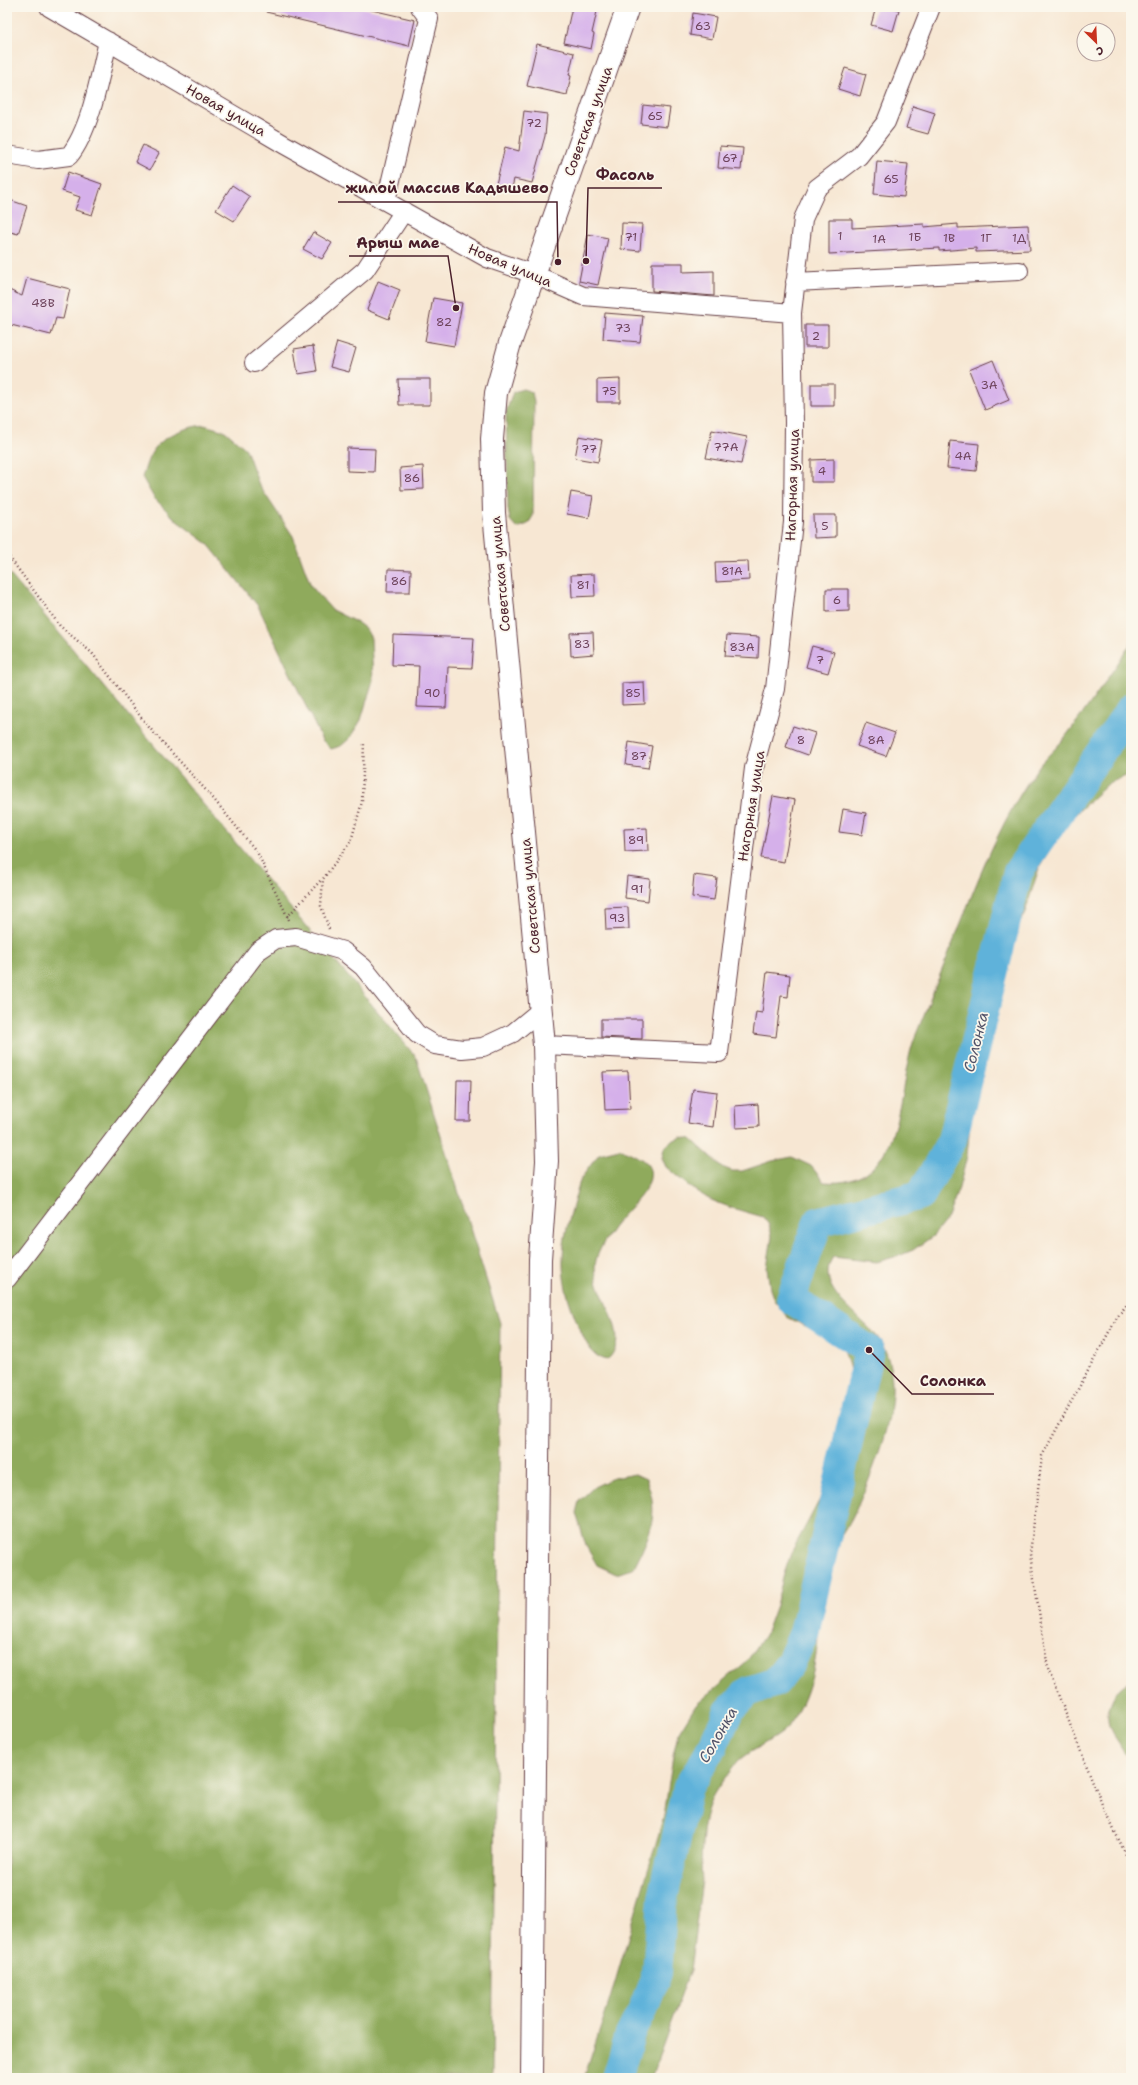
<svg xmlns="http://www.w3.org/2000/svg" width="1138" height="2085" font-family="'Shantell Sans',sans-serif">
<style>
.forest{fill:#8faa5c;stroke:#6c6444}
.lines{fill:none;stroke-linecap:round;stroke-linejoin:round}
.river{stroke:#5eb2da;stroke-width:30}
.building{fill:#d5b0ea}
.minor-casing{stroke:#643d44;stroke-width:20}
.major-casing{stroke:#643d44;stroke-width:24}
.path{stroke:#643d44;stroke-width:2.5;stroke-dasharray:1 3;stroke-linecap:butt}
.minor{stroke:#fff;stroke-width:18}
.major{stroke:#fff;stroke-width:22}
.labels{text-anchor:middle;stroke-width:3.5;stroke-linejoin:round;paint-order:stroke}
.number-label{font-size:12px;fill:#6d435b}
.street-label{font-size:14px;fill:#4a1f2b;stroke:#fbf7ec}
.water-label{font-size:15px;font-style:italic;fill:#515268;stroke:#fbf7ec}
.leader{fill:none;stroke:#4a1f2b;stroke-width:1.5}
.callout-dot{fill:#4a1f2b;stroke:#fbf7ec;stroke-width:1.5}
.callout-label{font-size:15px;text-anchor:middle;font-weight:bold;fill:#4a1f2b;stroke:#fbf7ec;stroke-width:3.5;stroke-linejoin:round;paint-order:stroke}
</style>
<rect width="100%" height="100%" fill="#fbf7ec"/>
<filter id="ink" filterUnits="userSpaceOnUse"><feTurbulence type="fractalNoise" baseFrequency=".025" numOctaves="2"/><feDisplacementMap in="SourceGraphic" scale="8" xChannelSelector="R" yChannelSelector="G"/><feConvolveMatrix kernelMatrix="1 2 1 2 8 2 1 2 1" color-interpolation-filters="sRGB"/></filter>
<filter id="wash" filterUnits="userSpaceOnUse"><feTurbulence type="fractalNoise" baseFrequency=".012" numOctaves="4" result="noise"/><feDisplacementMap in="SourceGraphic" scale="16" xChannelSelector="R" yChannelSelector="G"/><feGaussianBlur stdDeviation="0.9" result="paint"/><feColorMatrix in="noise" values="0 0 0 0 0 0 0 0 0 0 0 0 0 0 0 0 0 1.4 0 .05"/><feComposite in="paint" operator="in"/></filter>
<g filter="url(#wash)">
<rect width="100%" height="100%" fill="#f7e7d3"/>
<path class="forest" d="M 523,389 L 532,392 L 534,402 L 533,516 L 528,524 L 517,528 L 510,520 L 508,509 L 506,412 L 513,392 Z
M 204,425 L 225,431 L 246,449 L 259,485 L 293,536 L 311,586 L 332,610 L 358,623 L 366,629 L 371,638 L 373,680 L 361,720 L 350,738 L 341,746 L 331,749 L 322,740 L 258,606 L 208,544 L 177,521 L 154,498 L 142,477 C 145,470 147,460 151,454 C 161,436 185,427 204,425 Z
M 7,571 L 416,1057 L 500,1323 L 492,2078 L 7,2078 Z
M 1131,643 L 1131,774 L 1109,783 L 1068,821 L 1039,868 L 1025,912 L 1003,956 L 991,994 L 971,1110 L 967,1156 L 959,1188 L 947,1219 L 933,1236 L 913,1250 L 901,1255 L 877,1262 L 833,1257 C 811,1291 868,1318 882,1344 C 890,1358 893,1379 892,1394 C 891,1428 867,1488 852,1518 C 847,1528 839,1537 836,1547 C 828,1575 824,1605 818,1633 C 817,1662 808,1703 789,1725 C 779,1738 753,1748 739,1760 C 735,1764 732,1770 728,1774 C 721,1783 714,1792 710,1802 C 702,1823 700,1859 702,1881 L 690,1970 L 651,2078 L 584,2078 L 610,1999 L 664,1816 L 673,1756 L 678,1734 L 696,1705 L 747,1661 L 765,1635 L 776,1605 L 784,1574 L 791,1553 L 826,1488 L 853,1401 L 853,1380 L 844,1349 L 836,1341 L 787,1317 L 774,1300 L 770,1289 L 767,1268 L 772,1236 L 769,1225 L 763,1217 L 732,1208 L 711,1200 L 691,1188 L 666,1167 L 662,1158 L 664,1148 L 672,1141 L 681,1137 L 691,1139 L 722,1167 L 732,1171 L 742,1171 L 772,1161 L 792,1157 L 811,1166 L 824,1182 C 907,1189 895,1089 915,1037 C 931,998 946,959 962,920 C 982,868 1004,816 1036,770 C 1043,759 1054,751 1062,741 C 1087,709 1109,677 1131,643 Z
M 619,1149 C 627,1151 633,1154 641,1159 C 668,1176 630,1206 619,1220 C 612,1229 600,1247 597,1257 C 585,1290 638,1332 607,1360 C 590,1356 586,1342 579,1327 C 560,1283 558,1255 572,1209 C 575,1199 577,1188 581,1179 C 586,1171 593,1162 599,1154 Z
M 635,1474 L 646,1479 C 661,1514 649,1538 633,1569 L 616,1574 L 597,1565 L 586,1546 L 576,1513 L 579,1501 L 594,1487 L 613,1478 Z
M 1131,1682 L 1131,1758 C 1125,1755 1122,1750 1119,1744 C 1106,1726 1104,1715 1115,1695 C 1119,1688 1123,1684 1131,1682 Z"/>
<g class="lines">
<path class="river" d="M 617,2078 L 630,2035 L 642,2012 L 657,1973 L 663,1898 L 688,1787 L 713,1746 L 729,1711 L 749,1691 L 776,1682 L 791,1662 L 804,1633 L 869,1350 L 791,1299 L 818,1222 L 921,1195 L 952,1140 L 1018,872 L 1131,708"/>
</g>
<g id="blocks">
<path class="building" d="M 266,7 L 359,7 L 415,20 L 409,46 L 266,12 Z
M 572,7 L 598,7 L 592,33 L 594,34 L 591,49 L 564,43 Z
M 876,7 L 889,7 L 899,10 L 893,31 L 871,25 Z
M 693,13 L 716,17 L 712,39 L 690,35 Z
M 537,44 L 574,53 L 569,75 L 571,76 L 567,95 L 527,86 Z
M 845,68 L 866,74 L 860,96 L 838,89 Z
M 643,105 L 670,108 L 667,127 L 641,124 Z
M 913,106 L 935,113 L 928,134 L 906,128 Z
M 524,111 L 547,114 L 545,136 L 532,183 L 514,179 L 512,188 L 496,184 L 505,147 L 519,151 Z
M 143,145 L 159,153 L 150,170 L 135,162 Z
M 720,146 L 743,148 L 741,170 L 718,168 Z
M 877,161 L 908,164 L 904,197 L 874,194 Z
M 68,172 L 102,184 L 92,215 L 75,210 L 80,197 L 62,191 Z
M 232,185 L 250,197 L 234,221 L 216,210 Z
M 7,199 L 27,206 L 18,234 L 7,231 Z
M 829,219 L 852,219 L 852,228 L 924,224 L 924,227 L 958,224 L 958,228 L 1028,225 L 1030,250 L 976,252 L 976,248 L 939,251 L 939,248 L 829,254 Z
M 622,223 L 642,224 L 640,251 L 621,249 Z
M 313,232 L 332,243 L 322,259 L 303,249 Z
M 588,234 L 608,238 L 598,285 L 579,281 Z
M 652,263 L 683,263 L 683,272 L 714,271 L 714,296 L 652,291 Z
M 27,278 L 70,289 L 63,319 L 56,318 L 51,335 L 7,324 L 7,289 L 22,296 Z
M 378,281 L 400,290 L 389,319 L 367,310 Z
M 433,298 L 462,303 L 454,346 L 425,341 Z
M 605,313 L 643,316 L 640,342 L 603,339 Z
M 805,325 L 828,325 L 828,347 L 805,347 Z
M 337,342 L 356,348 L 349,372 L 330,367 Z
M 313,346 L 317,371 L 298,374 L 294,349 Z
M 993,360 L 1009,400 L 985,410 L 969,370 Z
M 398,379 L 430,379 L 430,405 L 399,405 Z
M 620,379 L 620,402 L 597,402 L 597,380 Z
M 811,384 L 834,384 L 834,406 L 811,406 Z
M 712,430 L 747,437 L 741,464 L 706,458 Z
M 579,436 L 602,440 L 598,462 L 575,458 Z
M 950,441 L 979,444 L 976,471 L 947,468 Z
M 347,448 L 375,449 L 374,472 L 347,471 Z
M 834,459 L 834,482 L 811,482 L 811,460 Z
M 423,466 L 424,489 L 401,490 L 400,468 Z
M 571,492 L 593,496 L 589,518 L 567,514 Z
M 813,515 L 836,515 L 836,537 L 814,538 Z
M 748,561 L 749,580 L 716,582 L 715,562 Z
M 388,569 L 411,570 L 410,592 L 387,592 Z
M 594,574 L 595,596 L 572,597 L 571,575 Z
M 826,589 L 849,589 L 849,611 L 826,612 Z
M 593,632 L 594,654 L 571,656 L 570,633 Z
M 393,635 L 474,638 L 472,668 L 448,667 L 446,708 L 417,707 L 419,666 L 392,665 Z
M 727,635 L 759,637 L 758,658 L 725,656 Z
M 812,646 L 834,652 L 828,673 L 806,667 Z
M 644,682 L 645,704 L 622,705 L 622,683 Z
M 866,723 L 895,733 L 886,756 L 857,746 Z
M 793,726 L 815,733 L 808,755 L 786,747 Z
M 629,742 L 652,746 L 648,768 L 626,765 Z
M 773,796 L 795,800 L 784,862 L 761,858 Z
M 843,809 L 866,813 L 862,835 L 839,832 Z
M 647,828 L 648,851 L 625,852 L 624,829 Z
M 694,875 L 717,878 L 714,900 L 692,897 Z
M 627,876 L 650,879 L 648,901 L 625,898 Z
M 628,907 L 629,929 L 606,930 L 605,908 Z
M 767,972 L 790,975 L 788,997 L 781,996 L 776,1037 L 753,1034 L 756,1012 L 762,1013 Z
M 601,1019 L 642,1019 L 642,1039 L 601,1037 Z
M 628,1071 L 630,1109 L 605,1110 L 603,1072 Z
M 457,1080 L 471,1080 L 470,1121 L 456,1121 Z
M 693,1089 L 717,1092 L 713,1127 L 688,1123 Z
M 758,1104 L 759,1127 L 736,1128 L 735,1106 Z"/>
</g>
</g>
<g filter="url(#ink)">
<use href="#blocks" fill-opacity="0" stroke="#643d44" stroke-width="1"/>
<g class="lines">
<g class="minor-casing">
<path id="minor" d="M 49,7 L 285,145 L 487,258 L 533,274 L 583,296 L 792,313
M 7,155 L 38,160 L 69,156 C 91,129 100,75 108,41
M 386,201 L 429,19 L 420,7
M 795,282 L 1019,271
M 254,363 L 365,270 L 404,211
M 544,1045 L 719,1053 L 754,768 L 775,689 L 793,522 L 794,423 L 792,313 L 803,219 L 817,188 L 859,156 L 886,122 L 931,7
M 7,1279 L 258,951 L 276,939 L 296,937 L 343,951 L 363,967 L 417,1034 L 435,1045 L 462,1049 L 483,1047 L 513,1033 L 541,1010"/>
</g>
<g class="major-casing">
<path id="major" d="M 532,2078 L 540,1259 L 547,1161 L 544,1045 L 494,513 L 492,439 L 496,393 L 510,343 L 628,7"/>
</g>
<path class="path" d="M 7,554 L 60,626 L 92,653 L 147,725 L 212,797 L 257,852 L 289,920
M 287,917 L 322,879
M 329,929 L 321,906 L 323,879 L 351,841 L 362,802 L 364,742
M 1131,1299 L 1116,1319 L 1042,1456 L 1030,1554 L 1048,1669 L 1103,1807 L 1131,1865"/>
<use href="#minor" class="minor"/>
<use href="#major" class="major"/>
</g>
</g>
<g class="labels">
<g class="number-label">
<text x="703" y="30">63</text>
<text x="655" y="120">65</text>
<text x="534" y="127">72</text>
<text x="730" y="162">67</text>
<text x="891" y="183">65</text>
<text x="840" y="240">1</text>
<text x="631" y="241">71</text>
<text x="915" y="241">1Б</text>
<text x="949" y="242">1В</text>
<text x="986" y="242">1Г</text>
<text x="1019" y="242">1Д</text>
<text x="879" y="243">1А</text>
<text x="43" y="307">48В</text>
<text x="444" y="326">82</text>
<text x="623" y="332">73</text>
<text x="816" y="340">2</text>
<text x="989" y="389">3А</text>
<text x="609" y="395">75</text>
<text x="726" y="451">77А</text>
<text x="589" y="453">77</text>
<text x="963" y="460">4А</text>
<text x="822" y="475">4</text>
<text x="412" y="482">86</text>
<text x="825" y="530">5</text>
<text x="732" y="575">81А</text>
<text x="399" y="585">86</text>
<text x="583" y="589">81</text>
<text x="837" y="604">6</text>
<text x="582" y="648">83</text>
<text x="742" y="651">83А</text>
<text x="820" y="664">7</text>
<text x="432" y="697">90</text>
<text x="633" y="697">85</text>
<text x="801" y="744">8</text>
<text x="876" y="744">8А</text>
<text x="639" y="760">87</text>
<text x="636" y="844">89</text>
<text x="637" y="893">91</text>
<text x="617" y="922">93</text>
</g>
<g class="street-label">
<text transform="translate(226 110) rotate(30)" y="5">Новая улица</text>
<text transform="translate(588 121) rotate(-70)" y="5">Советская улица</text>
<text transform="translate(510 265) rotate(23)" y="5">Новая улица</text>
<text transform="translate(792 485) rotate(-88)" y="5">Нагорная улица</text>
<text transform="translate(500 574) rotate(-95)" y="5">Советская улица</text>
<text transform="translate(751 806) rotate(-81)" y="5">Нагорная улица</text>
<text transform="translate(530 896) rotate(-95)" y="5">Советская улица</text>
</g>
<g class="water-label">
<text transform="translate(976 1042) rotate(-76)" y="5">Солонка</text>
<text transform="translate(718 1735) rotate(-60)" y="5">Солонка</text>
</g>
</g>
<path class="leader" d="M586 261L588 188H662M558 262L557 202H338M456 308L448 256H349M869 1350L912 1394H994"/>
<g class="callout-dot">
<circle cx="586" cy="261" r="4"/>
<circle cx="558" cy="262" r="4"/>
<circle cx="456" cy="308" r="4"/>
<circle cx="869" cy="1350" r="4"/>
</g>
<g class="callout-label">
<text x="625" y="180">Фасоль</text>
<text x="447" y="193">жилой массив Кадышево</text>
<text x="398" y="248">Арыш мае</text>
<text x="953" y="1386">Солонка</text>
</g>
<rect width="1138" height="2085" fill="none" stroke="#fbf7ec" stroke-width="24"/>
<g transform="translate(1096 42) rotate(156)"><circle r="19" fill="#fbf7ec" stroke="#b4a19f"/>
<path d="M0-3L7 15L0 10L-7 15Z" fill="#c8321e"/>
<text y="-6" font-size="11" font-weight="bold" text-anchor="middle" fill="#4a1f2b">С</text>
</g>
</svg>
